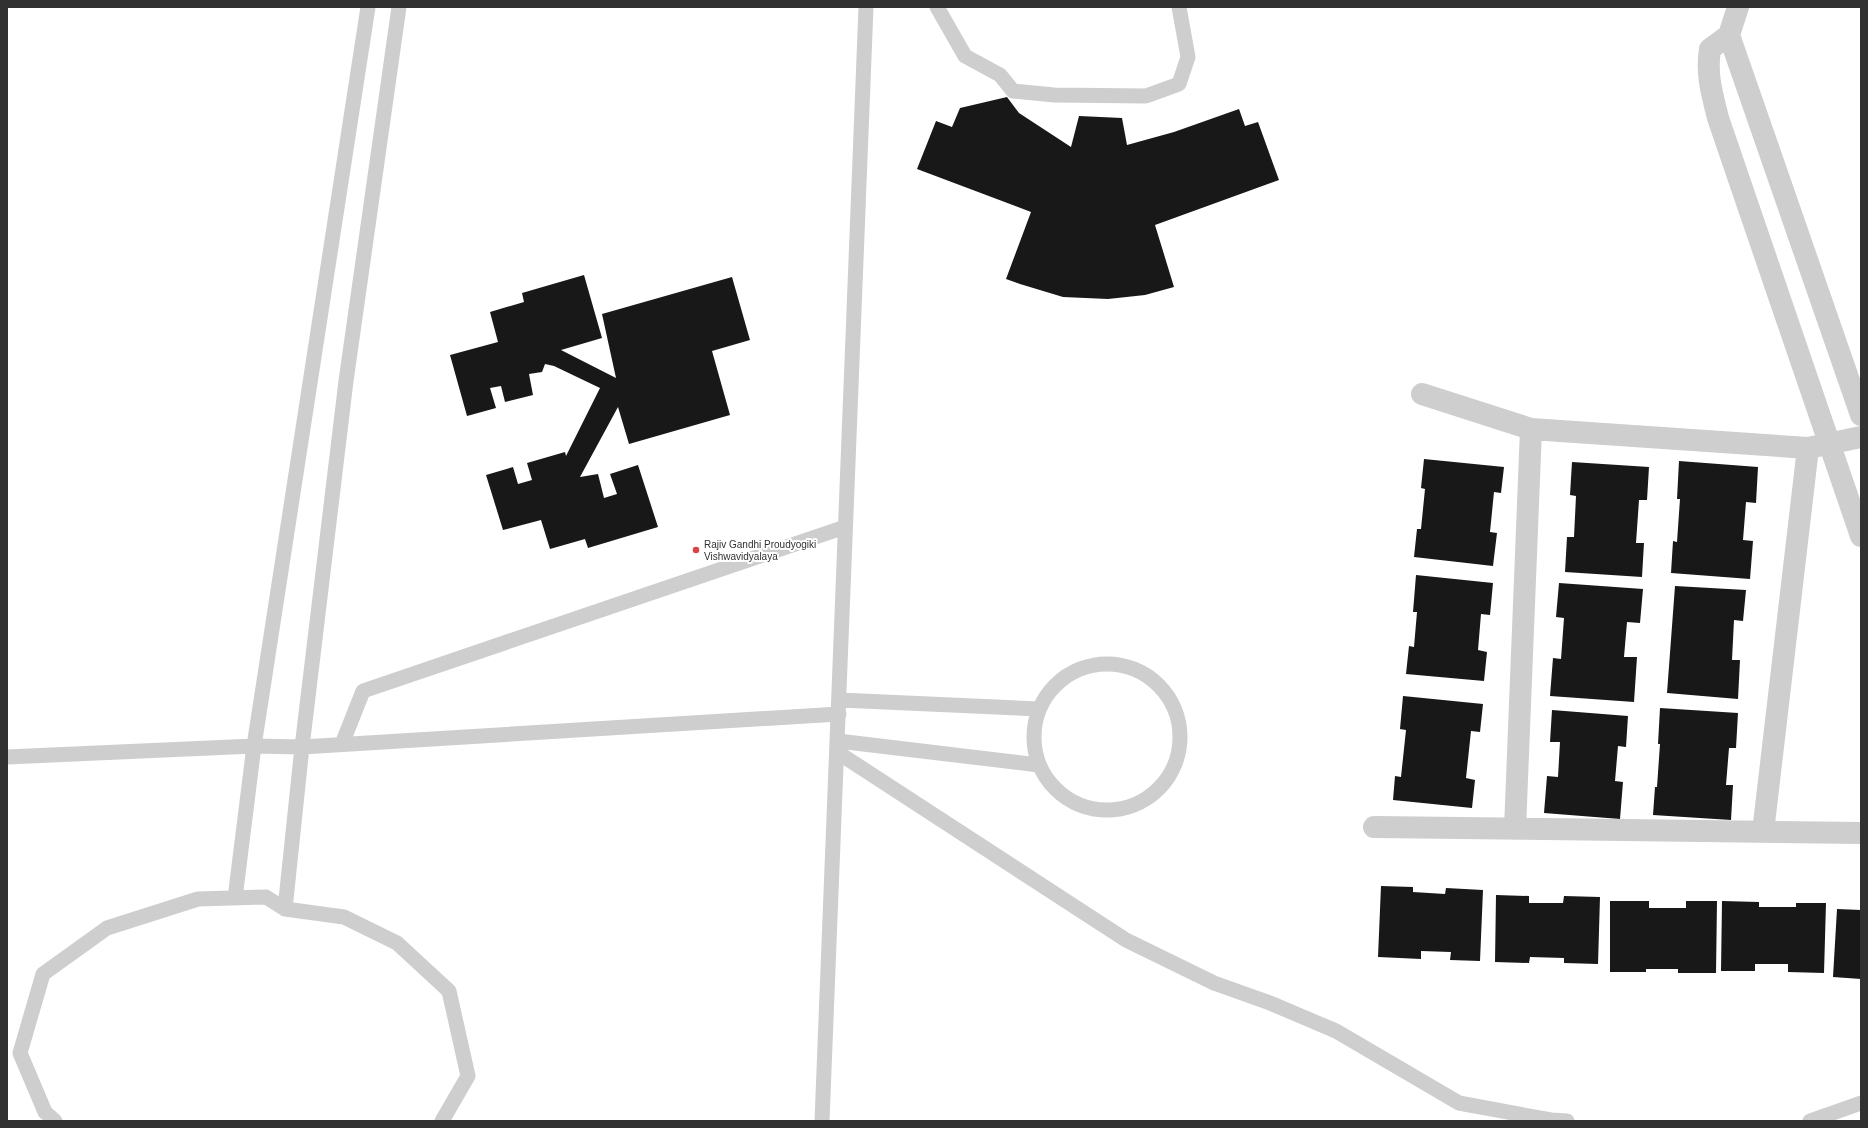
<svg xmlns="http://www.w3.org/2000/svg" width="1868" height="1128" font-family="Helvetica,sans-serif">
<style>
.building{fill:#181818}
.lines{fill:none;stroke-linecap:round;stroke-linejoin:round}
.service{stroke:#cecece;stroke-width:15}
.minor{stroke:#cecece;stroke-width:22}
.poi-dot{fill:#da4246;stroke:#fff;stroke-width:1.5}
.labels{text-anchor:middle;stroke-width:4;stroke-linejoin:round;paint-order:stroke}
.poi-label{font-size:10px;fill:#313131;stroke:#fff;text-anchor:start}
</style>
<rect width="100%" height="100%" fill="#fff"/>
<path class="building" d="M 1007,97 L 1019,113 L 1071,147 L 1079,116 L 1122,118 L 1127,145 L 1174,132 L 1239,109 L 1245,126 L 1258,122 L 1279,180 L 1155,225 L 1174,287 L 1145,295 L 1108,299 L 1063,297 L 1020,284 L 1006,279 L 1031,212 L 917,169 L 936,121 L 952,127 L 960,108 Z
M 584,275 L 602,338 L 561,350 L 616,378 L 602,314 L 732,277 L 750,340 L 712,351 L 730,415 L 629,444 L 618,407 L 580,477 L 598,474 L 604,498 L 617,494 L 610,474 L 638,465 L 658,527 L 588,548 L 585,539 L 550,549 L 541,520 L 503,530 L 486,475 L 513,467 L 518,484 L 532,480 L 527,463 L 565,452 L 566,456 L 600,388 L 554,366 L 545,364 L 542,372 L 529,374 L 533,395 L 505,402 L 501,386 L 490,388 L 496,408 L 467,416 L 450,355 L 498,342 L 490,312 L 524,302 L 522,293 Z
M 1424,459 L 1504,467 L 1501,493 L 1494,492 L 1490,532 L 1497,533 L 1493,566 L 1414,557 L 1417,529 L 1421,529 L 1425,489 L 1421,488 Z
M 1679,461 L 1758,467 L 1756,503 L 1746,502 L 1743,540 L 1753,541 L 1750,579 L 1671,573 L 1673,541 L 1677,542 L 1680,499 L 1677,499 Z
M 1572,462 L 1649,467 L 1647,500 L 1639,500 L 1636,543 L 1644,543 L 1642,577 L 1565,572 L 1567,537 L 1574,537 L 1576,496 L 1570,495 Z
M 1416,575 L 1493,583 L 1490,615 L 1481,614 L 1478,650 L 1487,652 L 1484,681 L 1406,674 L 1409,646 L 1414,647 L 1417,612 L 1413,612 Z
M 1559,583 L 1643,589 L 1640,623 L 1627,622 L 1624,657 L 1637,657 L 1634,702 L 1550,696 L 1553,658 L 1561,659 L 1564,618 L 1556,617 Z
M 1675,586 L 1746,590 L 1743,621 L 1734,620 L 1732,660 L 1740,660 L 1738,699 L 1667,693 Z
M 1403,696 L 1483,704 L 1480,732 L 1471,731 L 1466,778 L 1475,780 L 1472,808 L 1393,800 L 1395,776 L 1401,777 L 1406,730 L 1400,729 Z
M 1660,708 L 1738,713 L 1736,748 L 1729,748 L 1726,785 L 1733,785 L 1731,820 L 1653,815 L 1655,787 L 1657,787 L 1660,744 L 1658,744 Z
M 1552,710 L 1628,716 L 1626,747 L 1618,746 L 1615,781 L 1623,782 L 1620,819 L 1544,813 L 1547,776 L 1558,777 L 1560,742 L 1550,742 Z
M 1381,886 L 1413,887 L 1413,892 L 1445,894 L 1446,888 L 1483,890 L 1480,961 L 1450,960 L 1451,952 L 1421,951 L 1421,959 L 1378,957 Z
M 1496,895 L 1529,896 L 1529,903 L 1563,903 L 1564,896 L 1600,897 L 1598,964 L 1564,963 L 1564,958 L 1530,957 L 1529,963 L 1495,962 Z
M 1610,901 L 1649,901 L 1649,908 L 1686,908 L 1686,901 L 1717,901 L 1716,973 L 1678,973 L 1678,969 L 1646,969 L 1646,972 L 1610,972 Z
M 1722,901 L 1759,902 L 1759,907 L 1796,907 L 1796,903 L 1826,903 L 1824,973 L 1788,972 L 1788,964 L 1755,964 L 1755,971 L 1721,971 Z
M 1837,909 L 1861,910 L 1861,979 L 1833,977 Z"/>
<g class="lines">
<path class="service" d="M 937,7 L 965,56 L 1000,75 L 1013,91 L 1054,95 L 1146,96 L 1179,84 L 1188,57 L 1179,7
M1034 737a73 73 0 1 1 146 0a73 73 0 1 1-146 0Z
M 840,700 L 1039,709
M 838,741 L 1039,765
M 342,744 L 363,691 L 845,527
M 837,752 L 1126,940 L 1214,983 L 1270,1003 L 1336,1031 L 1459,1103 L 1551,1120 L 1567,1121
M 7,757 L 254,746 L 302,747 L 839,714
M 235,898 L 254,746 L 368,7
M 285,909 L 302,747 L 346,381 L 399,7
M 55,1121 L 45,1112 L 20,1053 L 43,974 L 107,928 L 198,899 L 266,897 L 285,909 L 344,917 L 397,943 L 449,991 L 468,1076 L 442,1121
M 822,1121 L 866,7
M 1810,1121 L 1861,1103"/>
<path class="minor" d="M 1738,7 L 1729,35 L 1861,415
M 1729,35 L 1710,49 C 1706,75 1712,93 1718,118 L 1861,536
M 1422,394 L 1531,429 L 1808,448 L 1861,437
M 1374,827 L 1861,833
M 1515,829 L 1531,429
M 1763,832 L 1808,448"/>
</g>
<circle class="poi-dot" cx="696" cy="550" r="4"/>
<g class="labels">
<g class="poi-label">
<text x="704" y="548">Rajiv Gandhi Proudyogiki<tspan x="704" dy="12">Vishwavidyalaya</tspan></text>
</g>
</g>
<rect width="1868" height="1128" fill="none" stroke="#313131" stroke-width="16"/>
</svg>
